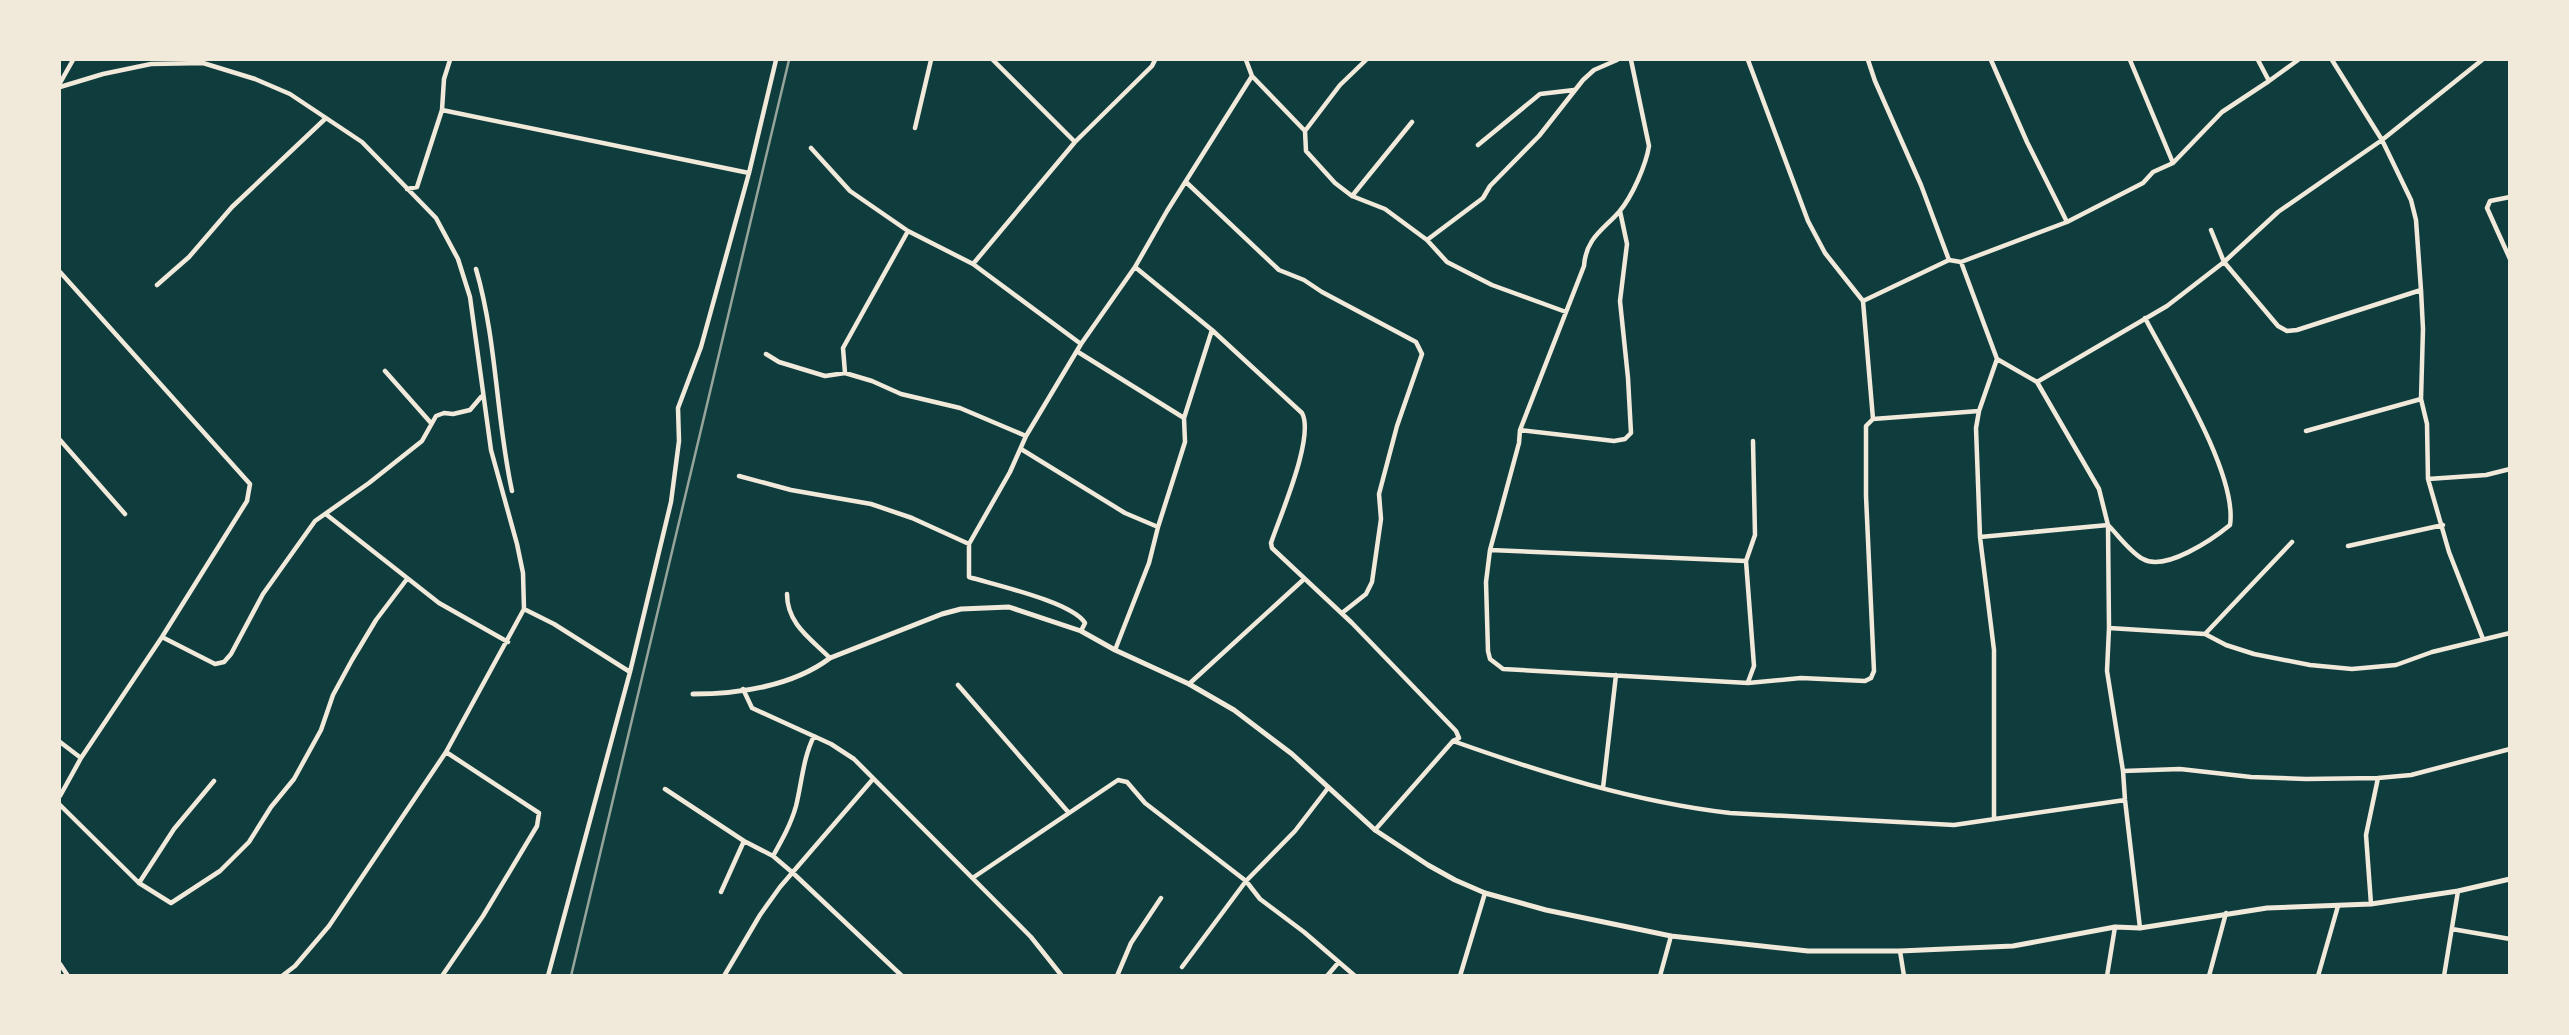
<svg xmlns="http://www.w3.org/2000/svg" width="2569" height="1035" font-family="Inter,sans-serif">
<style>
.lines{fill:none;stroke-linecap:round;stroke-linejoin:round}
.minor{stroke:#f1e9da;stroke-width:4.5}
.tertiary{stroke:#f1e9da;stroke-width:5}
.rail{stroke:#97a49c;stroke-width:2.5}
</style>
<rect width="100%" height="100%" fill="#0f3d3e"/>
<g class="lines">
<path class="minor" d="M 993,60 L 1075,142
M 1246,60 L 1252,76 L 1305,131 L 1306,151 L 1335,183 L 1352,196 L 1385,209 L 1427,240 L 1447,262 L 1492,285 L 1566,312
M 1631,60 L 1649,146 C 1646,165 1632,197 1619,212 C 1603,230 1586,238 1584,266 L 1520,430 L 1519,443 L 1490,550 L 1486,582 L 1488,651 L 1490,659 L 1503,669 L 1748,683 L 1801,678 L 1865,681 L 1871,678 L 1874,671 L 1866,496 L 1866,426 L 1873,419 L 1979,411
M 1748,60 L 1808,221 L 1825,253 L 1863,301 L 1873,419
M 1868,60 L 1875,81 L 1921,185 L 1949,260 L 1961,262 L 1997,359 L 2037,382 L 2099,489 L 2108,525 L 2109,628 L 2107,671 L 2123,771 L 2125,800 L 2140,928
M 1991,60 L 2027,142 L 2067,222
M 2130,60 L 2173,163
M 2258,60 L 2269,81
M 2332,60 L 2382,140 L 2411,200 L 2416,220 L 2421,290 L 2423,329 L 2421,399 L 2427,424 L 2428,479 L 2449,552 L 2483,639
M 60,83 L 73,60
M 60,87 L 103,74 L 151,64 L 203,63 L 255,79 L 290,94 L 362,142 L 436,218 L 458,259 L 470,297 L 491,450 L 517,544 L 523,573 L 524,609 L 446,752 L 329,926 L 295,966 L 282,976
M 442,110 L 749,173
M 915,128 L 931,60
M 1305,131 L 1340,85 L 1366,60
M 1478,145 L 1540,94 L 1574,90
M 811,148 L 850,191 L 908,231 L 973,264 L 1081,344
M 1186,182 L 1279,270 L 1304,280 L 1322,292 L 1416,342 L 1422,354 L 1397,426 L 1379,494 L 1381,519 L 1372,582 L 1366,594 L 1342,613
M 407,189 L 417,187 L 442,110 L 444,79 L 450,60
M 1352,196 L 1412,122
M 2510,197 L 2490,201 L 2487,208 L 2510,259
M 2211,230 L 2224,262 L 2278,326 L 2287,331 L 2297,330 L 2421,290
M 1427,240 L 1483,198 L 1490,186 L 1539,136 L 1583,80 L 1594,70 L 1617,60
M 1961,262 L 2067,222 L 2143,183 L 2153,172 L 2173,163 L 2222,112 L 2269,81 L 2298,60
M 973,264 L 1075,142 L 1152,66 L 1155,60
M 1135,267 L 1212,330 L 1302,413 C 1315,437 1280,516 1271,543 L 1272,548 L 1352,623 L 1456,731 L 1459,738 L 1453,741 C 1543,773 1635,802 1730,813 L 1954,825 L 2125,800
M 476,269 C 497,341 496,418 512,491
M 60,272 L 250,484 L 247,501 L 162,637 L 81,758 L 60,796
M 157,285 L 189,257 L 232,207 L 326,118
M 1863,301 L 1949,260
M 1078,352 L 1184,418
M 766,354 L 779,362 L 825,376 L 845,373 L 872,381 L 901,394 L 960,408 L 1026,436
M 385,371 L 431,423
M 845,373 L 843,348 L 908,231
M 2037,382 L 2167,306 L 2224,262 L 2278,212 L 2382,140 L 2482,60
M 1520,430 L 1614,441 L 1625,439 L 1631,433 L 1628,378 L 1620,301 L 1627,244 L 1620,211
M 2306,431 L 2421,399
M 60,440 L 125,514
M 1021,449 L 1125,513 L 1158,527
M 739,476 L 791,490 L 871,504 L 912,518 L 969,544
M 2428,479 L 2486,475 L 2510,469
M 327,515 L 439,603 L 508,642
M 1980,537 L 2108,525 C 2119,536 2130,552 2143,559 C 2165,572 2213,539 2230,525 C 2238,474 2170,366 2145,318
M 2348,546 L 2443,525
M 1490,550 L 1746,561
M 787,594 C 787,624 811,639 830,658
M 524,609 L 554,624 L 630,672
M 2109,628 L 2205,634 L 2226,645 L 2254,654 L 2310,665 L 2352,669 L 2396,665 L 2432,652 L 2510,633
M 1081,631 L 1085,623 C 1072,602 995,585 969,577 L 969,544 L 1010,472 L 1026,436 L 1081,344 L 1135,267 L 1167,211 L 1252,76
M 2205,634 L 2292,542
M 162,637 L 215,664 L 224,662 L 231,654 L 263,594 L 315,521 L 369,483 L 422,441 L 436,416 L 444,413 L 453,414 L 470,410 L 481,397
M 1115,650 L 1149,563 L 1158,527 L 1185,442 L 1184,418 L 1212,330
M 1748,682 L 1754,666 L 1746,561 L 1755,535 L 1753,441
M 1189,684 L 1303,580
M 958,685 L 1069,813
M 743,689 L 752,708 L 831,744 L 854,759 L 1031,937 L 1062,976
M 60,742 L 81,758
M 2123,771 L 2180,769 L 2251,777 L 2306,779 L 2378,778 L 2411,775 L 2510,749
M 1603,788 L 1616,675
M 665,789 L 744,841 L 773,856 L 793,873 L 902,976
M 60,805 L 139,883 L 171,903 L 220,871 L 249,842 L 271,807 L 294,779 L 321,730 L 333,695 L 352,660 L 376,620 L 407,579
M 1994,818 L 1994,650 L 1980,537 L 1976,428 L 1979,411 L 1997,359
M 1375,830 L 1453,741
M 773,856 C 782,840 791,824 796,806 C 802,782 803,758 814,736
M 974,877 L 1118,780 L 1127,782 L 1145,803 L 1246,881 L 1260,899 L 1304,932 L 1355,976
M 139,883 L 174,829 L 214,781
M 721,892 L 744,841
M 2371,904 L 2366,835 L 2378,778
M 2452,929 L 2510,939
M 1900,951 L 1904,976
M 60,964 L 68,976
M 1182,967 L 1246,881 L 1295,831 L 1328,788
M 442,976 L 483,916 L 537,826 L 539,813 L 446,752
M 548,976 L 630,672 L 671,502 L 679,441 L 678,408 L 701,347 L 749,173 L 776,60
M 724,976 L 760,915 L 780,887 L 873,779
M 1117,976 L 1131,943 L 1161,898
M 1327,976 L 1338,963
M 1460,976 L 1485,893
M 1660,976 L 1671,936
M 2107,976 L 2115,927
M 2209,976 L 2226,913
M 2318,976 L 2338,906
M 2444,976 L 2458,891"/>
<path class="tertiary" d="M 693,694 C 739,694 793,686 830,658 L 942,614 L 961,609 L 1009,607 L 1081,631 L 1115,650 L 1189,684 L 1234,710 L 1292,754 L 1375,830 L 1428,865 L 1455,880 L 1485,893 L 1546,910 L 1671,936 L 1808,951 L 1900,951 L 2013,946 L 2115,927 L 2140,928 L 2267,908 L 2371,904 L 2458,891 L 2510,879"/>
<path class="rail" d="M 571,976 L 789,60"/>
</g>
<rect width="2569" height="1035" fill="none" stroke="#f1e9da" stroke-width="122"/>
</svg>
